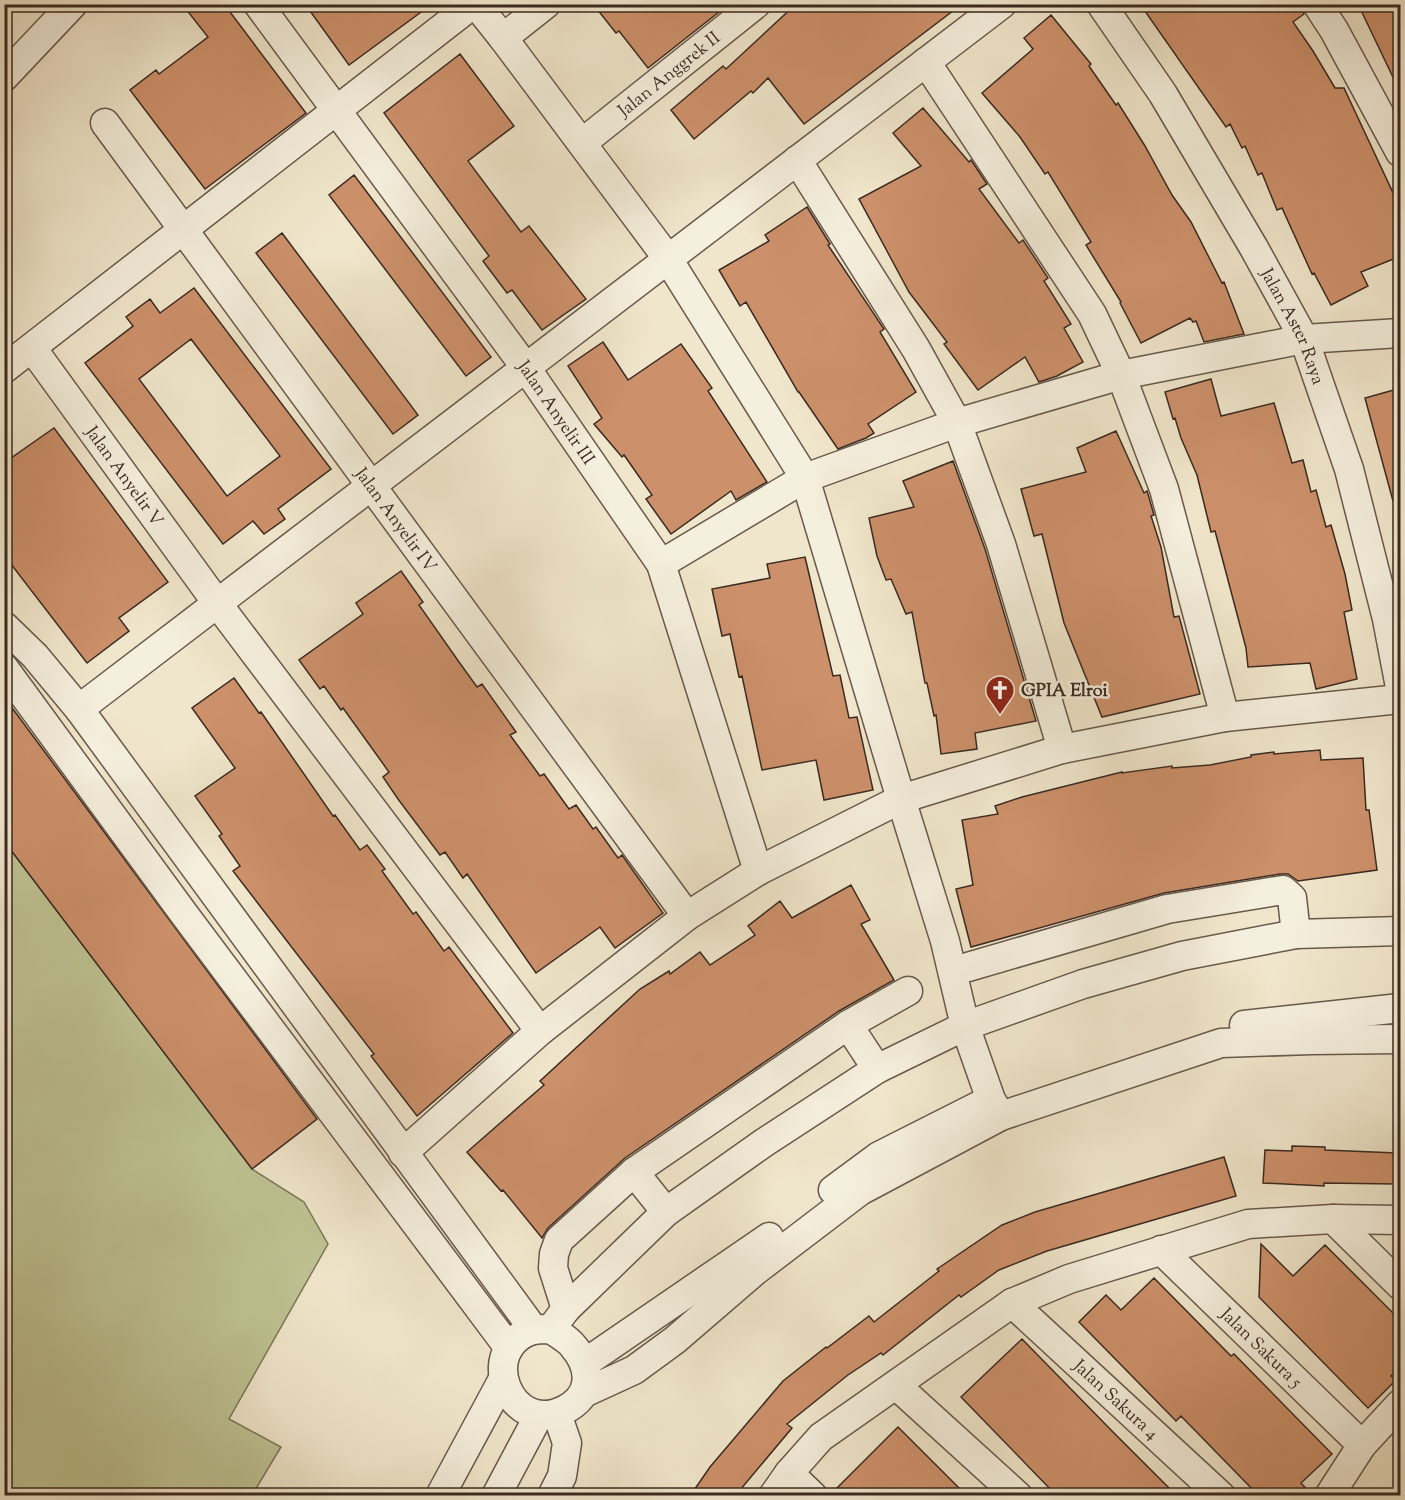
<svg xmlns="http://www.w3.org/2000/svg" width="1405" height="1500" font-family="'Sorts Mill Goudy',serif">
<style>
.green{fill:#bfc393;stroke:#7c765a;stroke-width:1.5}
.building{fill:#cc906a;stroke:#3a2a22;stroke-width:1.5;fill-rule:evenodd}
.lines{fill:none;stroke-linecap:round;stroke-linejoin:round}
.minor-casing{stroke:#68594c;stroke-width:31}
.minor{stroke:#f5efdd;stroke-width:28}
.labels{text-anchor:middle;stroke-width:5;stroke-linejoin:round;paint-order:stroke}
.street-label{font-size:18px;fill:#3a2a22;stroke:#f5efdd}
.poi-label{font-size:18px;font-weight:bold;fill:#3a2a22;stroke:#f5efdd;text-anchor:start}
</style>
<rect width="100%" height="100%" fill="#f0e6cb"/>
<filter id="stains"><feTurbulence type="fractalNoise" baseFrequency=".00333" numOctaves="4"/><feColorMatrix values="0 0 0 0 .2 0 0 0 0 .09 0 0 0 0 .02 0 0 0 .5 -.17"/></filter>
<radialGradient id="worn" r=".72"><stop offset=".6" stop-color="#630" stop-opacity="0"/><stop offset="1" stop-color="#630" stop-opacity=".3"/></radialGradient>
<path class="green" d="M 4,841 L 252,1169 L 304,1202 L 328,1244 L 229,1419 L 281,1447 L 252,1495 L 5,1495 Z"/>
<path class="building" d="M 182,4 L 224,4 L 306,113 L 205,189 L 130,90 L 156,70 L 159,74 L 208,37 Z
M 305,4 L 432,4 L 349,65 Z
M 593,4 L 729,4 L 648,68 L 619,31 L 616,33 Z
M 796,4 L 962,4 L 804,124 L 768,78 L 753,93 L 751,91 L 694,139 L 671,110 L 723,66 L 726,69 Z
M 1140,4 L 1301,4 L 1304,14 L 1293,22 L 1313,51 L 1335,88 L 1344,88 L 1401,210 L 1401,256 L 1361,272 L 1368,286 L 1331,305 L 1314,273 L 1312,274 L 1282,208 L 1277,210 L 1262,173 L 1258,175 L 1245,146 L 1242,148 L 1230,124 L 1226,127 Z
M 1358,4 L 1401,4 L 1401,94 Z
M 1051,15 L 1091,64 L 1089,66 L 1116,105 L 1118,103 L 1145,146 L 1172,195 L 1191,222 L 1222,283 L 1224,282 L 1244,334 L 1204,342 L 1196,321 L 1193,322 L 1190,318 L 1141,343 L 1120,303 L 1121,302 L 1086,245 L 1091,242 L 1048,172 L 1045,174 L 1020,137 L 982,93 L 1033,49 L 1024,38 Z
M 460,54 L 514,126 L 468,161 L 521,232 L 529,226 L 586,299 L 542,330 L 512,290 L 507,293 L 483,261 L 489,256 L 384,113 Z
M 923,108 L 969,162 L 971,160 L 987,184 L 979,189 L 1019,243 L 1023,240 L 1048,278 L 1044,281 L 1071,324 L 1064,328 L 1083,362 L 1057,376 L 1039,382 L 1025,357 L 978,390 L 944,344 L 947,342 L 909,292 L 859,199 L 921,166 L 893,133 Z
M 354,175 L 491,357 L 466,376 L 329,195 Z
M 807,207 L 830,244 L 828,245 L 884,329 L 880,332 L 916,392 L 868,424 L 874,433 L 866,438 L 838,449 L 799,392 L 798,392 L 746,302 L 740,306 L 719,270 L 769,241 L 765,235 Z
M 282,233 L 418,415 L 393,434 L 256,253 Z
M 194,288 L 331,469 L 278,509 L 285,519 L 264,534 L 253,521 L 223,544 L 85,363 L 133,326 L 126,317 L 150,299 L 160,313 ZM 191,339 L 280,456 L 227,496 L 139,379 Z
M 603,342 L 628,380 L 681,344 L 712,388 L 708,391 L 767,482 L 736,500 L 731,491 L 671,534 L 646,499 L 652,495 L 624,455 L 622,457 L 594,424 L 602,418 L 568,366 Z
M 1211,379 L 1221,416 L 1274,403 L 1292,463 L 1303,460 L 1311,492 L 1316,490 L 1326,527 L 1331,525 L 1345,574 L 1352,610 L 1344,612 L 1357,679 L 1316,689 L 1310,663 L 1248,667 L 1246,648 L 1215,531 L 1211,532 L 1197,475 L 1181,438 L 1175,418 L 1173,419 L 1165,392 Z
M 1401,388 L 1401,500 L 1393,501 L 1365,398 Z
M 54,428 L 168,582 L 119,618 L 129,631 L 87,663 L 4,555 L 4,463 Z
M 1116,431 L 1144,493 L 1147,491 L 1148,494 L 1154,515 L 1151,516 L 1161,547 L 1174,617 L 1179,616 L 1200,694 L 1102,717 L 1064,623 L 1042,534 L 1034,536 L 1021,489 L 1086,472 L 1077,448 Z
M 953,461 L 985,549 L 1036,721 L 975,733 L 977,749 L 941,754 L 936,715 L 934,716 L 927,683 L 925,683 L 912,612 L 906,614 L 891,579 L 886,580 L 877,556 L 869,518 L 914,507 L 903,481 Z
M 805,557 L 833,676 L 840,675 L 849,718 L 857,717 L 873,790 L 824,800 L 816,760 L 762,770 L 742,676 L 739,677 L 730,634 L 722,636 L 712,589 L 770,578 L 767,564 Z
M 401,571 L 423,602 L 419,605 L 459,662 L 477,687 L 482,684 L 516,732 L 510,735 L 540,776 L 544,774 L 569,809 L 576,805 L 593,829 L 596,827 L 618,858 L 622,855 L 663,913 L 615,948 L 600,927 L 536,973 L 467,874 L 463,878 L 445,852 L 440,855 L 398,799 L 383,777 L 389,772 L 343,708 L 341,710 L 324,686 L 320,689 L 299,660 L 363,614 L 356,603 Z
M 234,678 L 259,713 L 261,712 L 333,816 L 335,815 L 360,850 L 367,845 L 385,869 L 382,871 L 413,914 L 416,912 L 444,951 L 449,947 L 513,1033 L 417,1116 L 371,1056 L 374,1054 L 233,871 L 240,866 L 219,836 L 222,834 L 195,796 L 235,768 L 192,708 Z
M 4,697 L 317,1119 L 252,1169 L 4,841 Z
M 1320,750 L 1321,760 L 1363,758 L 1366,810 L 1369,810 L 1377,870 L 1298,881 L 1288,874 L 1280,874 L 1164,893 L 971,947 L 956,889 L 973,885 L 962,820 L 998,814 L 995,806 L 1022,797 L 1122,772 L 1122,773 L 1172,766 L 1172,768 L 1210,765 L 1251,757 L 1251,755 L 1274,752 L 1274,754 Z
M 851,885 L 870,920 L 861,924 L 894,980 L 839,1011 L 625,1158 L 548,1228 L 542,1238 L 503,1190 L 501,1191 L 467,1152 L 544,1085 L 540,1081 L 640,989 L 669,971 L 670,974 L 700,952 L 710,965 L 755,935 L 748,926 L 780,901 L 792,918 Z
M 1292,1146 L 1325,1147 L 1325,1150 L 1397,1153 L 1396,1184 L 1324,1183 L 1324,1186 L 1263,1183 L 1265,1150 L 1292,1151 Z
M 1224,1157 L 1236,1196 L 1047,1251 L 999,1270 L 961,1297 L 959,1295 L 883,1355 L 881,1353 L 848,1375 L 787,1424 L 792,1428 L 735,1496 L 690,1496 L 710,1467 L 783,1381 L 826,1347 L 827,1348 L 869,1316 L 874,1322 L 939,1271 L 937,1269 L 1002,1225 L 1035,1212 Z
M 1261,1244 L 1293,1276 L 1325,1245 L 1401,1321 L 1401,1366 L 1391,1376 L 1396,1380 L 1368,1408 L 1259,1297 Z
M 1154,1278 L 1231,1356 L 1234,1354 L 1332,1454 L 1301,1483 L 1313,1496 L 1259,1496 L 1181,1416 L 1176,1421 L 1079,1322 L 1106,1295 L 1121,1310 Z
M 1022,1339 L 1112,1431 L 1177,1496 L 1057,1496 L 961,1397 Z
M 898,1427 L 967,1496 L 829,1496 Z"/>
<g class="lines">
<g class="minor-casing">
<g id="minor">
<path id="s1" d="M 258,4 L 526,368 L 661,564 L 758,871"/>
<path d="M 476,4 L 503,38 L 668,259 L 805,478 L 901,799 L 945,941 L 965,1026 L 991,1100 L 1001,1116"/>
<path id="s2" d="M 1101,4 L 1163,94 L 1254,248 L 1304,339 L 1349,469 L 1387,619 L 1400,687"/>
<path d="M 1317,4 L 1334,30 L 1400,152"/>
<path d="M 503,38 L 546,4"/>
<path d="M 926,62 L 1092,314 L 1121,375 L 1164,489 L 1225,717"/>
<path d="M 4,77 L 73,4"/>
<path id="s3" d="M 105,123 L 687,916"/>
<path id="s4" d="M 582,143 L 756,4"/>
<path d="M 797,160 L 916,349 L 957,423 L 1001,544 L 1062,749"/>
<path id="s5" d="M 32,348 L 217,603 L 540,1031"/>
<path d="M 4,369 L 473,4"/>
<path d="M 661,564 L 805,478 L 957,423 L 1121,375 L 1304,339 L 1400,333"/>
<path d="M 4,626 L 35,656 L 79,709 L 534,1330"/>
<path d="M 4,668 L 184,914 L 509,1348"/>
<path d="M 79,709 L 1002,4"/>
<path d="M 968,967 L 1167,909 L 1283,890 L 1292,898 L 1296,934"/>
<path d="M 848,1025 L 877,1069"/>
<path d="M 1244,1025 L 1400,1008"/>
<path d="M 403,1153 L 540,1031 L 687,916 L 758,871 L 901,799 L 1062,749 L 1225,717 L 1400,699"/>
<path d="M 634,1172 L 666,1212"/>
<path d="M 833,1190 L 879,1156 L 982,1104"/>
<path d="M 1333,1219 L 1400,1285"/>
<path id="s6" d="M 1161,1250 L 1362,1445"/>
<path id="s7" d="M 1012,1303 L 1221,1496"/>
<path d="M 566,1309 L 553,1268 L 554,1254 L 559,1240 L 634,1172 L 848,1025 L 908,991"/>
<path d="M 551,1329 L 566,1309 L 666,1212 L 765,1142 L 877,1069 L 965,1026 L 1083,984 L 1182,956 L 1296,934 L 1400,931"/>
<path d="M 551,1329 C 558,1334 568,1339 573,1346 C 592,1368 593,1396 564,1410 C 510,1437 475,1348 533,1330 C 539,1329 546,1329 551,1329 Z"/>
<path d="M 585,1363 L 769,1237"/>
<path d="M 897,1386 L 1018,1496"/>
<path d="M 584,1393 L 634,1370 L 675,1340 L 755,1271 L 860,1191 L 1001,1116 L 1221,1043 L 1311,1040 L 1400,1039"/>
<path d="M 789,1473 L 813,1496"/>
<path d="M 440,1496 L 503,1379"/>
<path d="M 496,1496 L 539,1415"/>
<path d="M 552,1496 L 562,1476 L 567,1443 L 557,1414"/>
<path d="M 773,1496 L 789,1473 L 821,1437 L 1012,1303 L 1069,1279 L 1248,1224 L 1333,1219 L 1400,1220"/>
<path d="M 1329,1496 L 1362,1445 L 1400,1404"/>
</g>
</g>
<use href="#minor" class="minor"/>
</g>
<defs>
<g id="church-pin" transform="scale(1.5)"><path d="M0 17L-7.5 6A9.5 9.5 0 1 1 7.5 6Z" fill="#8f2418" stroke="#f5efdd"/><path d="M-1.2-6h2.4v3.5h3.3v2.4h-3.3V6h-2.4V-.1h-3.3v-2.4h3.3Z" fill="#fff"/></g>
</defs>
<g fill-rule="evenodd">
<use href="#church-pin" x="1000" y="690"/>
</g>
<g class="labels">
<g class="street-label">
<text dy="6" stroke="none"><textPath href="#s4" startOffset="111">Jalan Anggrek II</textPath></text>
<text dy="6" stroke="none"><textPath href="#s2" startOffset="376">Jalan Aster Raya</textPath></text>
<text dy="6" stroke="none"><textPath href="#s1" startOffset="506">Jalan Anyelir III</textPath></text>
<text dy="6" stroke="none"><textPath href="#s5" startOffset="158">Jalan Anyelir V</textPath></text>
<text dy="6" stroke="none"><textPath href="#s3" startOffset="492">Jalan Anyelir IV</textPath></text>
<text dy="6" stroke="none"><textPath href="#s6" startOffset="140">Jalan Sakura 5</textPath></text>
<text dy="6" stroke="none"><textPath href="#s7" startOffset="142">Jalan Sakura 4</textPath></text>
</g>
<g class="poi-label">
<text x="1021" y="696">GPIA Elroi</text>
</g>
</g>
<rect width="1405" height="1500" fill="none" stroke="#f0e6cb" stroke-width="24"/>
<rect x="6" y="6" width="1393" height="1488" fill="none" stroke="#3a2a22" stroke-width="3"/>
<rect x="12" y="12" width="1381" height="1476" fill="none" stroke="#3a2a22" stroke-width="1.5"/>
<rect width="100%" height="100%" filter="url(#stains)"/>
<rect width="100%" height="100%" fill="url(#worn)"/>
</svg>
